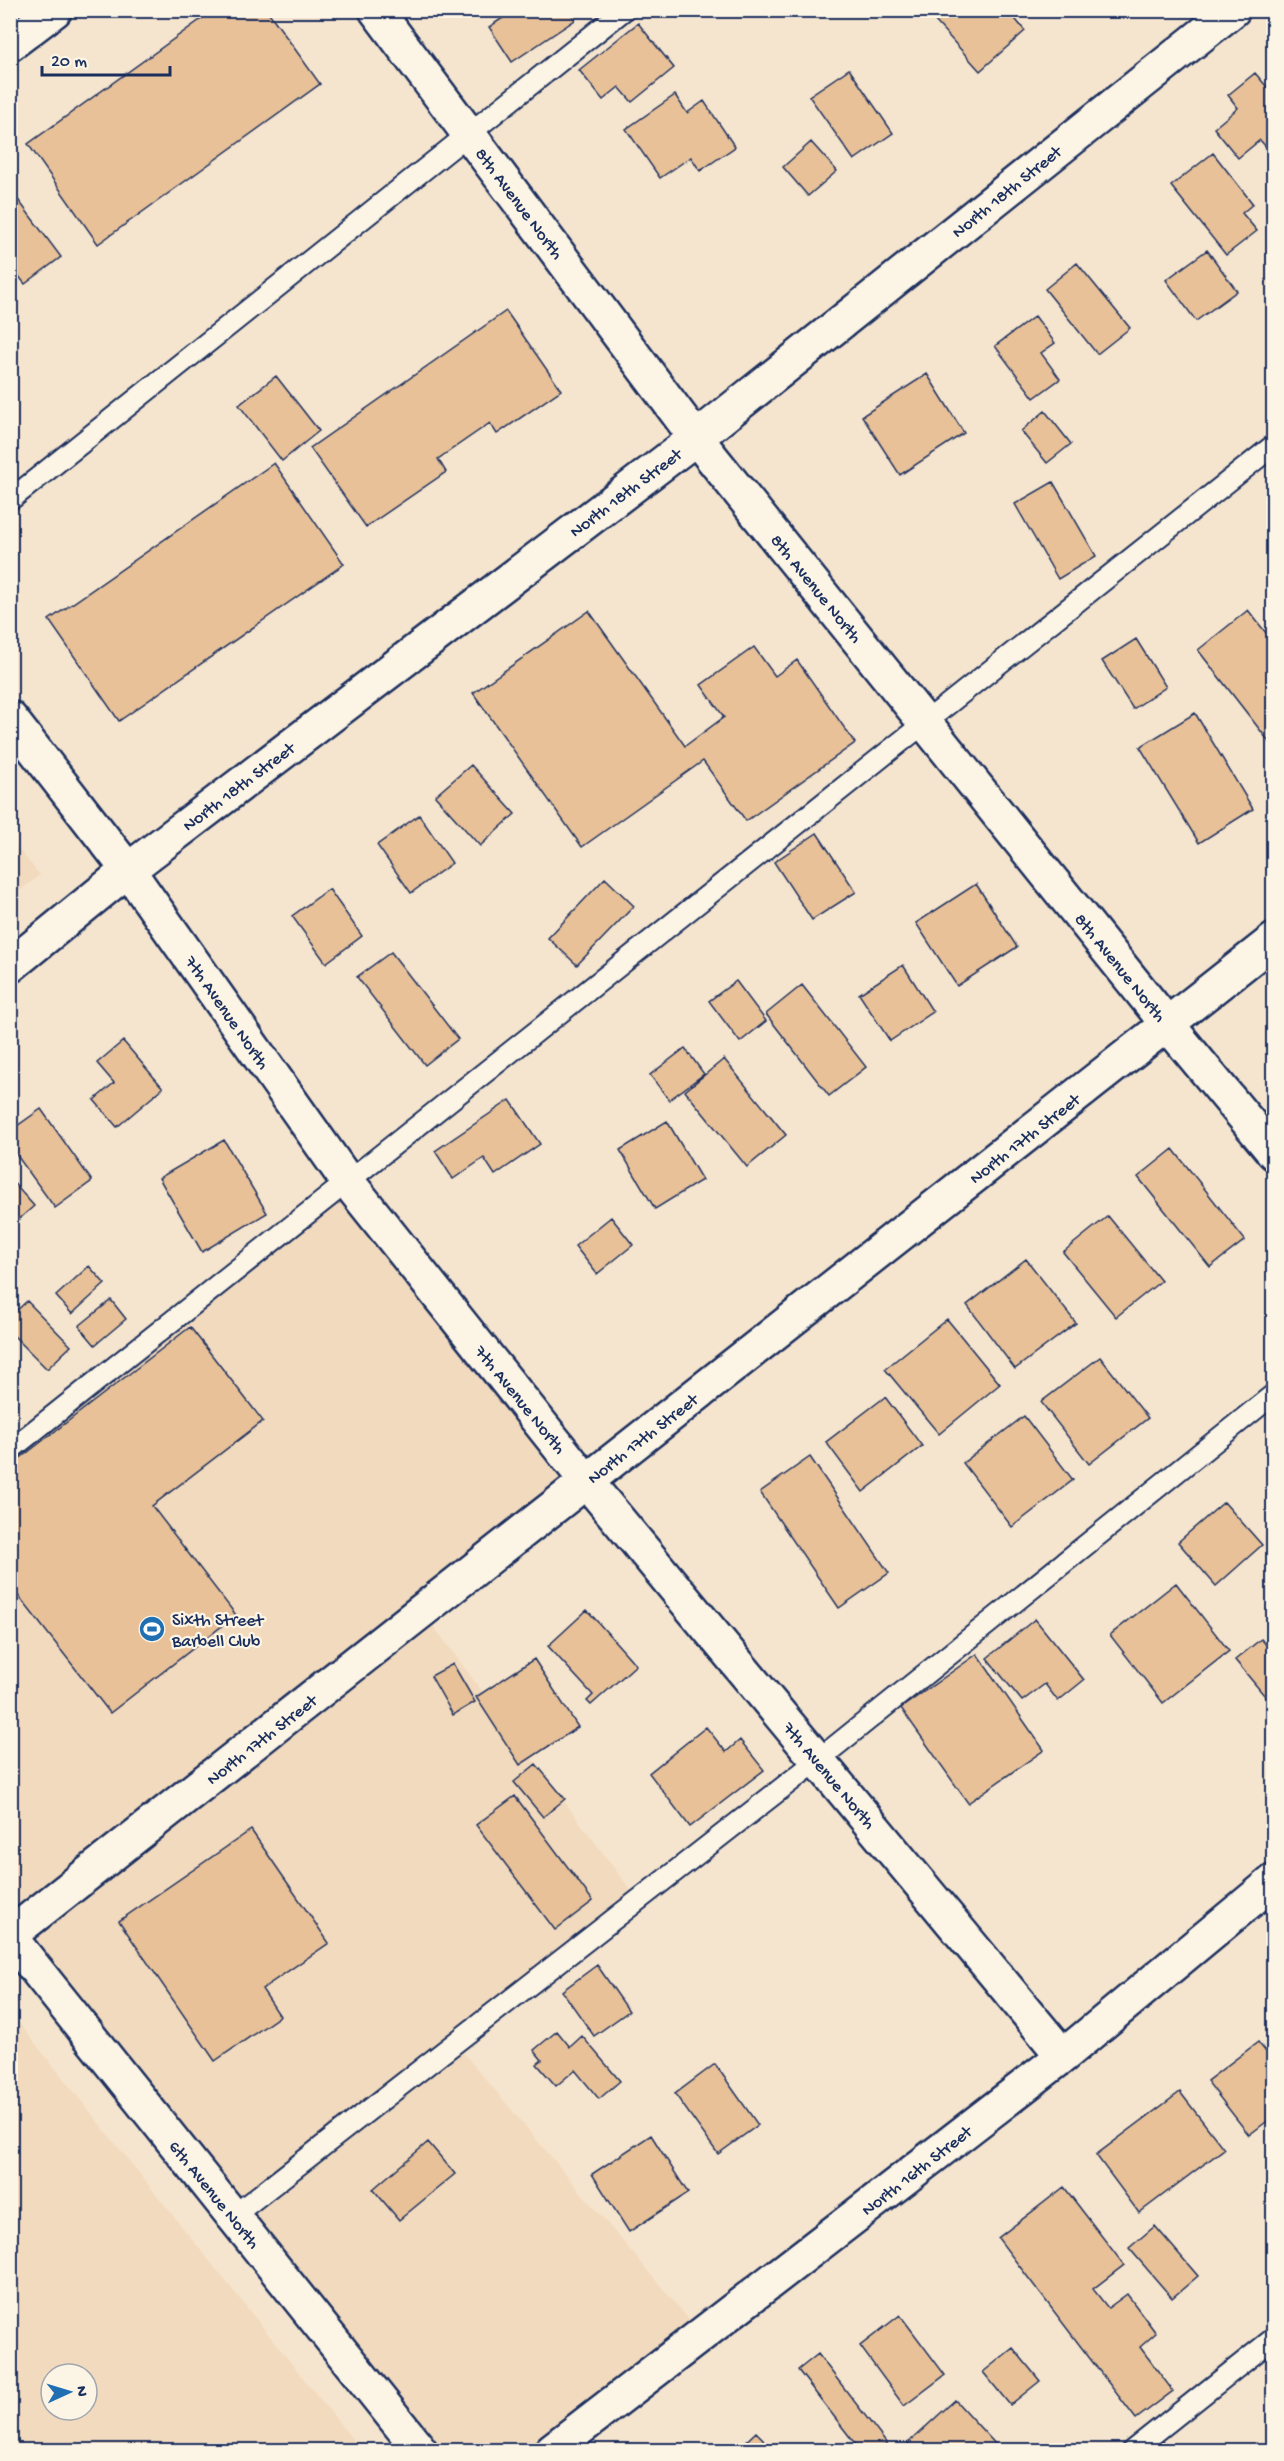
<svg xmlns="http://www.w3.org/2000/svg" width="1284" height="2461" font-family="'Gochi Hand',sans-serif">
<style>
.built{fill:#f2dabe;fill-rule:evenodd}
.building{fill:#e8c198;stroke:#1b2f5e;stroke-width:1.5}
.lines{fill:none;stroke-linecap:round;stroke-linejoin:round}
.service-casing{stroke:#1b2f5e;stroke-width:24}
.minor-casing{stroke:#1b2f5e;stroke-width:38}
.tertiary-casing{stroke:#1b2f5e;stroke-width:38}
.primary-casing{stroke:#1b2f5e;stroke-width:38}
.service{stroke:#fcf5e5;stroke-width:20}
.minor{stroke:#fcf5e5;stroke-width:33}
.tertiary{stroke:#fcf5e5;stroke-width:33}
.primary{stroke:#fcf5e5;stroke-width:33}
.labels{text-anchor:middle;stroke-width:4.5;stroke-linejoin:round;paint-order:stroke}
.street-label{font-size:18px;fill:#1b2f5e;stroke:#fcf5e5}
.poi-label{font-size:18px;fill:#1b2f5e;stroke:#fcf5e5;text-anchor:start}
</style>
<rect width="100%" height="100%" fill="#f6e5ce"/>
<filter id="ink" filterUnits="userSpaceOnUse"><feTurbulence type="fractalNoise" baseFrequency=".0167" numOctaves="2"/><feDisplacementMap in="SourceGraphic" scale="12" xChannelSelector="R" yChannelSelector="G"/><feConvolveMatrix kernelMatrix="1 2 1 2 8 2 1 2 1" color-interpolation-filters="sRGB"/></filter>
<g filter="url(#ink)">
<path class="built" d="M 10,839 L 40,875 L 11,898 L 10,898 Z
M 348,1182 L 587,1482 L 423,1612 L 638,1900 L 455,2043 L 702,2335 L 552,2450 L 419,2450 L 11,1946 L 11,1450 Z
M 11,2013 L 361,2450 L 11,2450 ZM 51,2374 L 87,2374 L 87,2410 L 51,2410 Z"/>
<path class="building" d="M 214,10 L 267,10 L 320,84 L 98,244 L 28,144 Z
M 515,10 L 569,10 L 575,20 L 512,62 L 489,27 Z
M 1008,10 L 1025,31 L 980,71 L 926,11 Z
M 638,23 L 674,68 L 632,102 L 619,87 L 603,100 L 579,70 Z
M 849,69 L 893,133 L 854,160 L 809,96 Z
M 1255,73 L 1267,87 L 1274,82 L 1274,156 L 1260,140 L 1238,158 L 1214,128 L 1238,108 L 1228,95 Z
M 675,95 L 687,113 L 704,101 L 735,147 L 700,171 L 691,157 L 660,178 L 626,129 Z
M 811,142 L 837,171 L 808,196 L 783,167 Z
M 1213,153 L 1253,204 L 1242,213 L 1257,231 L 1226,255 L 1171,186 Z
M 10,189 L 61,257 L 25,284 L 14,270 L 10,273 Z
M 1207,250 L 1237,291 L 1196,321 L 1166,280 Z
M 1077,263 L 1130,328 L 1097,354 L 1045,289 Z
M 506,311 L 561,390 L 497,434 L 490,423 L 438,459 L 446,472 L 366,527 L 310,448 Z
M 1035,316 L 1055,343 L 1041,353 L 1060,379 L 1034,398 L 995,346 Z
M 927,374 L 964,433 L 900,475 L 862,416 Z
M 276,376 L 319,431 L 282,461 L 239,405 Z
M 1045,411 L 1071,444 L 1047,463 L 1021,431 Z
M 274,463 L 344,564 L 119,721 L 49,620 Z
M 1053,482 L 1096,556 L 1058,579 L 1015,504 Z
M 1248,610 L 1274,643 L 1274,748 L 1198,650 Z
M 589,611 L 685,746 L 724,717 L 701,685 L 754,647 L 775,676 L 797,660 L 855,743 L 746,821 L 703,761 L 582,847 L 473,693 Z
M 1136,639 L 1166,687 L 1133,709 L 1102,661 Z
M 1195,713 L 1253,809 L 1199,843 L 1140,747 Z
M 471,765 L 515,814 L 480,846 L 435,796 Z
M 419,815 L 452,863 L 411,893 L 377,845 Z
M 817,833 L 856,892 L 812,920 L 774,862 Z
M 605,878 L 634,906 L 577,965 L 548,938 Z
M 976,884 L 1017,947 L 957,986 L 916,923 Z
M 329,889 L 362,936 L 326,963 L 292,916 Z
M 391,952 L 458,1039 L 425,1065 L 357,977 Z
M 903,965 L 933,1012 L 890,1041 L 859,994 Z
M 736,981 L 766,1021 L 740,1042 L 709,1001 Z
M 802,985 L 866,1067 L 829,1096 L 766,1014 Z
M 123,1041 L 163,1088 L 117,1127 L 94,1100 L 114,1083 L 97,1063 Z
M 685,1048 L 704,1074 L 669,1100 L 650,1075 Z
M 724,1059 L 786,1135 L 747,1167 L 685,1091 Z
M 510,1100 L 540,1144 L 495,1175 L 484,1158 L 453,1179 L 435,1151 Z
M 41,1109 L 92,1181 L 55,1208 L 10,1146 L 10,1131 Z
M 667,1121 L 702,1180 L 655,1209 L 620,1150 Z
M 224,1140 L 267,1213 L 202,1252 L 159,1178 Z
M 1173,1149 L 1245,1240 L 1210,1267 L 1138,1177 Z
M 10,1179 L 34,1206 L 10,1227 Z
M 1108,1216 L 1161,1281 L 1116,1317 L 1063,1252 Z
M 611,1217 L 633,1245 L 597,1274 L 575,1246 Z
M 1026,1259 L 1076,1323 L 1015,1369 L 967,1305 Z
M 89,1266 L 105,1284 L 72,1314 L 56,1296 Z
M 111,1300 L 126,1319 L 95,1345 L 79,1326 Z
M 27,1301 L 71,1346 L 47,1369 L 10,1332 L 10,1317 Z
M 947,1319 L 1000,1384 L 939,1434 L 885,1369 Z
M 190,1327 L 263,1421 L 152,1506 L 236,1615 L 110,1713 L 10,1585 L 10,1466 Z
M 1100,1357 L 1148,1418 L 1089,1464 L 1041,1402 Z
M 10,1396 L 17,1404 L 10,1408 Z
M 885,1397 L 922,1446 L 863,1492 L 826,1442 Z
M 1024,1416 L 1073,1480 L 1012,1527 L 963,1463 Z
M 810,1457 L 889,1573 L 839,1608 L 760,1492 Z
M 1224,1502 L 1262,1545 L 1216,1586 L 1178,1542 Z
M 1176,1583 L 1229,1651 L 1163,1703 L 1110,1635 Z
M 587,1610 L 636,1665 L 591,1705 L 587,1701 L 593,1695 L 548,1646 Z
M 1035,1619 L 1084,1680 L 1058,1701 L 1045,1684 L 1022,1701 L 987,1658 Z
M 1261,1639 L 1274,1653 L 1274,1707 L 1235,1660 Z
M 977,1654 L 1044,1750 L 968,1803 L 901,1708 Z
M 534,1659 L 578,1727 L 520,1765 L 476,1697 Z
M 453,1664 L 475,1702 L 453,1715 L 431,1676 Z
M 706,1727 L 726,1752 L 740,1740 L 764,1770 L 690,1827 L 649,1773 Z
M 536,1764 L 565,1799 L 543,1817 L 514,1782 Z
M 515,1796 L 593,1901 L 555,1930 L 476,1825 Z
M 251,1830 L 329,1943 L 262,1989 L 280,2016 L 215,2061 L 119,1921 Z
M 597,1965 L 629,2011 L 594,2036 L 562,1991 Z
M 557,2031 L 570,2047 L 582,2036 L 620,2081 L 599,2099 L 575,2070 L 556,2086 L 537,2064 L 542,2060 L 534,2050 Z
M 1258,2042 L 1274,2062 L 1274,2116 L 1249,2135 L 1207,2081 Z
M 715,2064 L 758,2125 L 718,2154 L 675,2094 Z
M 1180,2092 L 1224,2149 L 1139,2213 L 1096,2155 Z
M 651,2135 L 688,2193 L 629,2232 L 592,2174 Z
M 428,2142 L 455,2174 L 399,2220 L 373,2189 Z
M 1064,2187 L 1124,2265 L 1093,2289 L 1108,2308 L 1127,2294 L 1156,2333 L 1140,2347 L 1173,2391 L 1136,2419 L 998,2238 Z
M 1155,2226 L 1198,2276 L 1172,2298 L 1129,2248 Z
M 900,2315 L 945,2375 L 904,2406 L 860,2346 Z
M 1013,2348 L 1040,2381 L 1010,2405 L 983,2372 Z
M 818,2354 L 887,2444 L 878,2450 L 860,2450 L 798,2370 Z
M 955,2400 L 998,2447 L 995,2450 L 915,2450 L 908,2443 Z
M 756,2432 L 774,2450 L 737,2450 Z"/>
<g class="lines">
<g class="service-casing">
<path id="service" d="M 10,500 L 624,10
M 10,1450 L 1274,445
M 233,2216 L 818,1760 L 1274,1394
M 1133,2450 L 1274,2338"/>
</g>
<g class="minor-casing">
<path id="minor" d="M 376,10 L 696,438 L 1168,1025 L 1274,1153
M 10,718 L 128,870 L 348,1182 L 587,1482 L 1063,2056
M 10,966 L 128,870 L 696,438 L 1233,10
M 10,1935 L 1274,940
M 552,2450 L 1063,2056 L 1274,1881"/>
</g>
<g class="tertiary-casing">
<path id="tertiary" d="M 10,44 L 55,10"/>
</g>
<g class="primary-casing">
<path id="primary" d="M 10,1937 L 420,2450"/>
</g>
<use href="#service" class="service"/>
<use href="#minor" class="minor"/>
<use href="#tertiary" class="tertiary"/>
<use href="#primary" class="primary"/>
</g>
</g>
<defs>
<g id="stadium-disc" transform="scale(1.35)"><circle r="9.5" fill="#1f6fb2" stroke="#fcf5e5"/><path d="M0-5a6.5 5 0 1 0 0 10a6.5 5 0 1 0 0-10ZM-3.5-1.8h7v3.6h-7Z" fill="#fff"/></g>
</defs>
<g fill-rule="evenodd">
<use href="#stadium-disc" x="152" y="1629"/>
</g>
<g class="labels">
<g class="street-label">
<text transform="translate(1006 191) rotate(-39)" y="6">North 18th Street</text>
<text transform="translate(520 203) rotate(53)" y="6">8th Avenue North</text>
<text transform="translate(625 492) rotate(-37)" y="6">North 18th Street</text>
<text transform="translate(817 588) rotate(51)" y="6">8th Avenue North</text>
<text transform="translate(238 786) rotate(-37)" y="6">North 18th Street</text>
<text transform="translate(1121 967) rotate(51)" y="6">8th Avenue North</text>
<text transform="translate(228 1012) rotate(55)" y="6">7th Avenue North</text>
<text transform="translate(1024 1138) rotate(-38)" y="6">North 17th Street</text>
<text transform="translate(521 1399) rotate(51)" y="6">7th Avenue North</text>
<text transform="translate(642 1438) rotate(-38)" y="6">North 17th Street</text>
<text transform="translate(261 1739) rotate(-38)" y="6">North 17th Street</text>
<text transform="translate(830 1775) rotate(50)" y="6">7th Avenue North</text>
<text transform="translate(916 2170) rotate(-38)" y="6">North 16th Street</text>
<text transform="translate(215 2194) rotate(51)" y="6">6th Avenue North</text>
</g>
<g class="poi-label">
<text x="172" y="1625">Sixth Street<tspan x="172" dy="21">Barbell Club</tspan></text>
</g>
</g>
<rect width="1284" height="2461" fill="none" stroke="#fcf5e5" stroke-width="36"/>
<rect x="18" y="18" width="1248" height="2425" fill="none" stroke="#1b2f5e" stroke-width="2" filter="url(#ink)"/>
<g transform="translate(69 2392) rotate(86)"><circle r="28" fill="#fcf5e5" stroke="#a2a6af" stroke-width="1.5"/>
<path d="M0-4.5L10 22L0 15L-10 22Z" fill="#1f6fb2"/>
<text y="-9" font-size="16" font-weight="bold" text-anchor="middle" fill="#1b2f5e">N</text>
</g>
<path d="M42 66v9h128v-9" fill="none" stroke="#1b2f5e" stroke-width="3"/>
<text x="51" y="66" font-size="18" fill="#1b2f5e" stroke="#fcf5e5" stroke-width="4.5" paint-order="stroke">20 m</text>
</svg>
